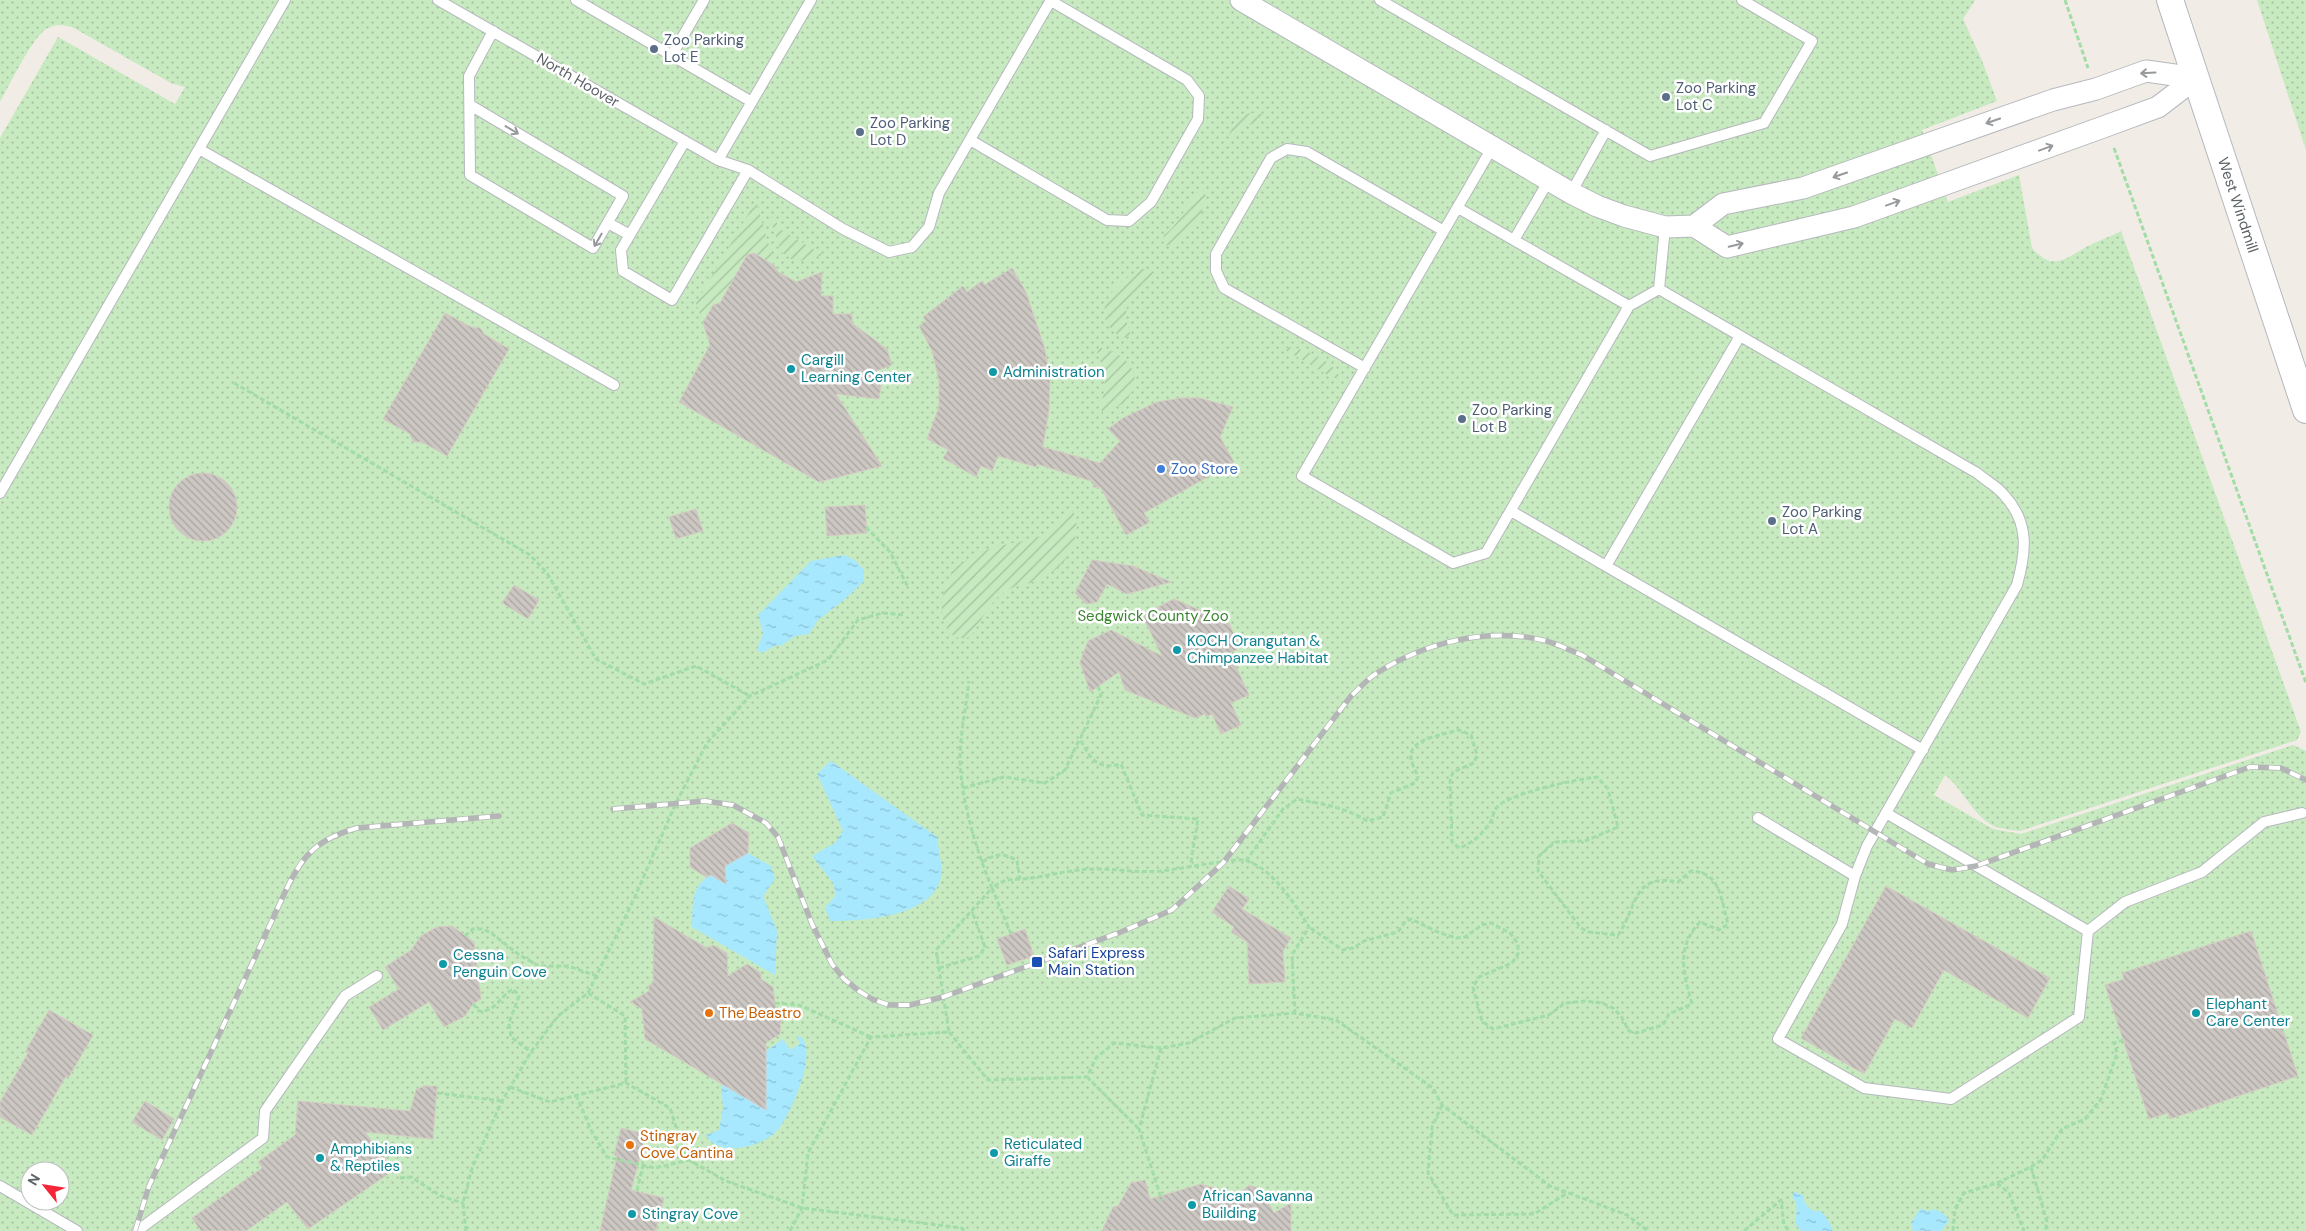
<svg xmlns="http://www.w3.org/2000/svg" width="2306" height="1231" font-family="'DM Sans',sans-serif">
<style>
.grass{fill:url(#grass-dots);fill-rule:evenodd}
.garden{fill:url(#garden-furrows)}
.water{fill:url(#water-ripples)}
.building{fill:url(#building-back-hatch);stroke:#d6cdc3}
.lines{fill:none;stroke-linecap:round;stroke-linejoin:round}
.service-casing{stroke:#b6b9bd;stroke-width:12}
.minor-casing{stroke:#b6b9bd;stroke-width:23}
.tertiary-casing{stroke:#b6b9bd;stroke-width:28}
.path{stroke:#a2dda8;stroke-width:3;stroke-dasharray:5 2.5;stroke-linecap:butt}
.service{stroke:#fff;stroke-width:10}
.minor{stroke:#fff;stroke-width:21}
.tertiary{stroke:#fff;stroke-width:26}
.rail-casing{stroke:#b4b5b6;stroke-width:5.5}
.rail{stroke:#fff;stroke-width:4;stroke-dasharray:11;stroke-linecap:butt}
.oneway{stroke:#969a9c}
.service-dot{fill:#5c6f8a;stroke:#fff;stroke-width:2}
.culture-dot{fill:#0f9aa8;stroke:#fff;stroke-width:2}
.shop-dot{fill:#3f7fe0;stroke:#fff;stroke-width:2}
.transit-dot{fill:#1a4fb4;stroke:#fff;stroke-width:2}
.food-dot{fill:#e8710a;stroke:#fff;stroke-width:2}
.labels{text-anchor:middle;stroke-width:5;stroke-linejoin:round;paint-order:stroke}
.service-label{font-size:15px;fill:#4e5e75;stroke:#fff;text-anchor:start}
.street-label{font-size:15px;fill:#5d6367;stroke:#fff}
.culture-label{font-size:15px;fill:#0d838f;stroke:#fff;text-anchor:start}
.shop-label{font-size:15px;fill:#366cbe;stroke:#fff;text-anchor:start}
.park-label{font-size:15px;fill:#39852e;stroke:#fff}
.transit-label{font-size:15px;fill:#164399;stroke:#fff;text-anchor:start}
.food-label{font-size:15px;fill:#c56008;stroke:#fff;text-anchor:start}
</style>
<defs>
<pattern id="grass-dots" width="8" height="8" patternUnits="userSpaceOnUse" patternTransform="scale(1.25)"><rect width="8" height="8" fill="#c7eac0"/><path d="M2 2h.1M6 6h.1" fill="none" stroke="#a5c1a0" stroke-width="1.8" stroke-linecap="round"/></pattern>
<pattern id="garden-furrows" width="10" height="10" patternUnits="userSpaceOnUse" patternTransform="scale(1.25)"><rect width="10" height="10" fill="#c7eac0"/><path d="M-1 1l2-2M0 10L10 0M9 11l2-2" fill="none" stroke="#a5c1a0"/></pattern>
<pattern id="water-ripples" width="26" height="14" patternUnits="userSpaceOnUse" patternTransform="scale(1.25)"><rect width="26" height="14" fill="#a7e8ff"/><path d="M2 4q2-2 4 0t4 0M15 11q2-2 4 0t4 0" fill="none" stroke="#8bc0d2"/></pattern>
<pattern id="building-back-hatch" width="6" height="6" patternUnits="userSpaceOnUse" patternTransform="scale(1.25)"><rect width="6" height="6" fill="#ccc7c2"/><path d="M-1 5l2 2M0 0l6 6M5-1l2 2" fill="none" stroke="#a9a5a1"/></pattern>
</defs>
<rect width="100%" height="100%" fill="#f1ece5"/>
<path class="grass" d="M 0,0 L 1975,0 L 1963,19 L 1981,58 L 1997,101 L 1922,130 L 1948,202 L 2019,175 L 2032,248 C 2052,271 2064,260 2086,247 C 2097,241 2110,237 2121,231 L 2301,732 L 2297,740 L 2020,831 C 2012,830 2004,829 1996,827 C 1977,821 1962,788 1945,775 L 1934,795 L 1993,829 L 2021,834 L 2293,745 L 2306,751 L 2306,1231 L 0,1231 L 0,138 L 58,37 L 175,104 L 185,87 L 171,83 L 74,28 C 66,25 57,23 48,28 C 33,35 9,86 0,102 ZM 30,1171 L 60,1171 L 60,1201 L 30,1201 Z
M 2257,0 L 2306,0 L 2306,150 Z"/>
<path class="garden" d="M 1252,113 L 1262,114 L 1263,119 L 1246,126 L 1229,143 L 1228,141 C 1231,127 1236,115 1252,113 Z
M 1198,191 L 1203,191 L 1206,196 C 1203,215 1188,248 1165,245 L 1163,241 L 1164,235 C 1183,222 1185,203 1198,191 Z
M 756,201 L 775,266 L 754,253 L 747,255 L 720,303 L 713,305 L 703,323 L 696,303 Z
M 773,216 L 780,229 L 823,255 L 796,262 L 781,252 L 770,218 Z
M 1142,269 L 1149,269 L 1154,274 C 1144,289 1126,295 1126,316 C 1126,323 1130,329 1130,336 L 1123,338 C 1084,316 1114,282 1142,269 Z
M 1291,347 C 1308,351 1335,361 1340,379 L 1331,377 L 1284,349 Z
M 1100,348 C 1128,353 1148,378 1124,402 C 1118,407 1111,410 1104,414 L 1099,406 C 1109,388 1104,370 1097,352 Z
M 1070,508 C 1077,515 1077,524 1076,533 C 1072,560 1054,575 1030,583 C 1023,585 1014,586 1008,590 C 989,600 982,621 970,637 C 934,647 934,581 962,563 C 974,554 989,548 1004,545 C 1033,539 1055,539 1070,508 Z"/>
<path class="water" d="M 844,555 L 856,561 L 864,570 L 863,582 L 844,600 L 818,620 L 809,634 L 795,636 L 782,645 L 774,646 L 762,653 L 757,650 L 763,633 L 758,615 L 811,561 Z
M 831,761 L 937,837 C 938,849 943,865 941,876 C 934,917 863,921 830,921 L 825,908 L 835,896 L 834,884 L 812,856 L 835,843 L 843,831 L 817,774 Z
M 748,853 L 771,866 L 775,879 L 763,896 L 777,931 L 775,975 L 692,927 C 693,906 690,886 711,875 L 726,883 L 725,866 Z
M 799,1036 C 821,1048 789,1120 775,1133 C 759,1147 718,1158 706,1135 L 719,1130 L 723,1108 L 721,1083 L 783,1039 L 790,1050 L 800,1044 L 797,1037 Z
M 1794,1192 L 1803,1195 C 1804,1205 1808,1208 1816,1212 L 1819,1210 C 1826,1215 1830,1223 1833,1231 L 1801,1231 L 1795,1223 C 1796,1214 1799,1203 1792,1197 Z
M 1920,1209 L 1930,1211 L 1934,1209 L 1943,1213 L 1949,1221 L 1941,1231 L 1913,1231 L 1911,1223 Z"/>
<path class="building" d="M 754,253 L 775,266 L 777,271 L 796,282 L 822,272 L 821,296 L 833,296 L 833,314 L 852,314 L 852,323 L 887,349 L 892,365 L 876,371 L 881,386 L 879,399 L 836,394 L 882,466 L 819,482 L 679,402 L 710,345 L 703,323 L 713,305 L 720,303 L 747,255 Z
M 1012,268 L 1026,292 L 1045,349 L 1050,380 L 1049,410 L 1043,447 L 1100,463 L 1120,441 L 1108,429 L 1123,418 L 1157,402 L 1181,398 L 1199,398 L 1233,407 L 1220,437 L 1234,462 L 1144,513 L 1150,522 L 1126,535 L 1101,488 L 1093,487 L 1094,482 L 1037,464 L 1036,467 L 998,456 L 992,471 L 981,466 L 976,477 L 943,458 L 948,450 L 927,439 L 939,407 L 939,381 L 932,351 L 919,326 L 926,321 L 923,317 L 963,286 L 967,292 L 982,281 L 984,285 Z
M 445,313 L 471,327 L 480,328 L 484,334 L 509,349 L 447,456 L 422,442 L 413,442 L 410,434 L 383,419 Z
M169 507a34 34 0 1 1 68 0a34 34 0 1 1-68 0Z
M 865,505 L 867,533 L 827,536 L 825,507 Z
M 696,509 L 703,531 L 676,539 L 669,517 Z
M 1092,560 L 1133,566 L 1171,582 L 1127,594 L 1107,584 L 1097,602 L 1086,604 L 1075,593 Z
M 514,585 L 539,600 L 528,619 L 502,603 Z
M 1174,599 L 1229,623 L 1240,648 L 1230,653 L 1249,695 L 1231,703 L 1241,725 L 1221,734 L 1212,714 L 1206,717 L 1205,714 L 1195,718 L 1125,690 L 1119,672 L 1090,692 L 1080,662 L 1088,641 L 1111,630 L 1162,656 L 1142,615 Z
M 732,823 L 749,833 L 748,853 L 725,866 L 726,884 L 711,875 L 706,877 L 690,867 L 690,848 Z
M 1229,886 L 1249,899 L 1242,909 L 1291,938 L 1283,951 L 1285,982 L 1249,984 L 1247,942 L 1231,932 L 1234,927 L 1212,912 Z
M 1886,886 L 2050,978 L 2028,1018 L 1944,970 L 1912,1028 L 1895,1019 L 1864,1074 L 1801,1038 Z
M 654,917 L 707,948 L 713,945 L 727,953 L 728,976 L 747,964 L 761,973 L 761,979 L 773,987 L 777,1018 L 781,1020 L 780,1034 L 766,1043 L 766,1110 L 645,1039 L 642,1009 L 630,1002 L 649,991 L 649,985 L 653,983 Z
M 452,926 L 474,942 L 481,999 L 473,1004 L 465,1016 L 444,1027 L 429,1002 L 383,1030 L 369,1007 L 399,989 L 385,967 L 411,950 L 421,936 L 437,927 Z
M 1025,929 L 1034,956 L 1007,965 L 997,939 Z
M 2251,931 L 2298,1076 L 2170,1119 L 2168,1113 L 2149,1119 L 2105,985 L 2124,979 L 2122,973 Z
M 49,1010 L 93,1035 L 69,1077 L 66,1076 L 32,1135 L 0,1117 L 0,1102 L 28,1053 L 25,1052 Z
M 424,1086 L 437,1086 L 433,1139 L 365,1132 L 394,1170 L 308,1229 L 287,1202 L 246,1231 L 201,1231 L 192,1218 L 262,1168 L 258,1162 L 295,1135 L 298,1101 L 410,1111 L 416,1090 Z
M 145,1101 L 174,1119 L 162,1140 L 132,1122 Z
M 621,1128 L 646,1134 L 631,1190 L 664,1198 L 656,1231 L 600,1231 L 617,1156 L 614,1155 Z
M 1145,1180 L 1150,1199 L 1201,1184 L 1238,1195 L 1249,1185 L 1261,1189 L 1274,1213 L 1291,1203 L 1291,1231 L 1102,1231 L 1113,1207 L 1118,1206 L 1131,1183 Z"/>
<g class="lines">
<g class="service-casing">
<path id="service" d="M 438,0 L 718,160 L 748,170 L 843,229 L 889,252 L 912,247 L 929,227 L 939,193 L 1051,0
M 576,0 L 752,102
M 1380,0 L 1650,156 L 1764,123 L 1812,41 L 1742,0
M 672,55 L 704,0
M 470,105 L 623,196 L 593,248 L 470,175 L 469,76 L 493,31
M 970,140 L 1107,220 L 1129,221 L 1151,202 L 1198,119 L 1199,96 L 1187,80 L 1051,1
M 685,141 L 621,250 L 623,271 L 672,300 L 748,170
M 1493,146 L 1302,476 L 1453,563 L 1486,553 L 1629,306 L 1659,289 L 1665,227
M 199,149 L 614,385
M 718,160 L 811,0
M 1571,193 L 1606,130
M 1458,208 L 1629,306
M 608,223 L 630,235
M 1514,240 L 1549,180
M 1659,289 L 1977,473 C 1985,480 1997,486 2004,495 C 2030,523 2026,552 2017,585 L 1867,846 L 1855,876 L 1842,924 L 1778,1039 L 1864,1088 L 1951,1099 L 2079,1017 L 2088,931
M 1365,368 L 1224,288 L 1216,271 L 1216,254 L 1271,158 L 1287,149 L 1307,152 L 1444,231
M 0,493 L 285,0
M 1511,511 L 1923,750
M 1606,566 L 1740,336
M 1886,813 L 2088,931 L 2125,902 L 2202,872 L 2264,822 L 2302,813
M 1758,818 L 1855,876
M 0,1186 L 77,1231
M 137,1231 L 263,1138 L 265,1111 L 345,996 L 377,976"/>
</g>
<g class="minor-casing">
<path id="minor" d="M 1241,0 L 1571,193 L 1597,206 L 1624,216 L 1665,227 L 1694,226 L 1727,247 L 1854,217 L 2106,126 L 2158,107 L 2196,78
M 1694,226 L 1723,204 L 1803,188 L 2053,100 L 2096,89 L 2146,71 L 2196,78"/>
</g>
<g class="tertiary-casing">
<g id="tertiary">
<path id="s1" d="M 2170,0 L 2306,410"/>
</g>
</g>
<path class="path" d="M 2065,0 L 2088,68
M 2114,148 L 2306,683
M 234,383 L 530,555 L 547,573 L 596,659 L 644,684 L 696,666 L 750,696
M 866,527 L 890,552 L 908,587
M 1098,686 L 1101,695 L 1080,739 C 1091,759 1096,770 1121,764 L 1142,815 L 1198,819 L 1190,868
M 963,788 L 1004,777 L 1045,783 L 1065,770 L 1079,740
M 1246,861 L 1283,809 L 1297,799 C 1321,804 1346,807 1367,821 L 1383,817 L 1391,793 L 1415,783 L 1418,777 C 1416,771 1412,765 1411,758 C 1407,739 1446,734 1459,730 L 1471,735 L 1477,755 L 1474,763 L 1453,772 L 1450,781 L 1452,842 L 1459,848 C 1473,843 1483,834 1491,821 C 1493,817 1494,810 1497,807 C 1510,793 1578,779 1597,777 L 1608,789 L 1618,827 L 1585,841 L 1555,842 L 1539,856 L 1538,871 L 1581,928 L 1589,932 L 1618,935 C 1638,907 1631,873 1678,882 L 1691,871 C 1721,872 1721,900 1728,924 L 1719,930 L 1700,922 C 1675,948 1684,975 1692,1004 L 1669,1014 L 1663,1025 L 1636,1033 L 1629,1031 L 1621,1016 L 1613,1008 L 1602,1003 L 1585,1001 L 1565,1003 L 1549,1015 L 1493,1029 L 1482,1021 L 1473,987 L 1479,977 L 1512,963 L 1518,954 L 1518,944 L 1510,933 L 1491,923 L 1482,925 L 1465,937 L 1457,938 L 1440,933 L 1411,919 L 1405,922 L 1398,932 L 1364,941 L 1353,948 L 1343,950 L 1309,927
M 982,862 C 995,854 1004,852 1017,861 L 1020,879
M 1011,934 L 992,888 C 1008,876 1013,881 1031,878 C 1053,875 1073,869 1096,869 C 1117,869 1139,873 1161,871 C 1174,870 1237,858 1244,860 C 1273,868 1294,903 1309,927 L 1292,955 L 1295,1013
M 465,936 L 473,929 L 482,929 L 491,933 L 518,954 L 539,966 L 568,966 L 597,976
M 939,968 L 979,956 L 985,947 L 972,911
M 588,993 L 625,1016 L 626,1083
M 775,1003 L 799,1005 L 871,1037
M 473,1004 L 479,1011 C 495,1013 500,996 513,989 L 519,996 L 509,1023 L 511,1037 L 531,1052
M 949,1032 L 988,1080 L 1087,1077 L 1096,1058 L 1114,1043 L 1161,1048 L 1189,1043 L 1235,1018 L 1295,1013 L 1336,1020 L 1433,1088 L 1442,1105 L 1550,1186 L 1627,1215 L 1648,1231
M 1161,1048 L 1139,1129 L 1162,1201
M 1087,1077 L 1139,1129
M 510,1087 L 550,1102 L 626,1083 L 670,1108 L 682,1146 L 689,1160 L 726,1181 L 802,1208 L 962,1228 L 964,1231
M 437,1093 L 502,1101
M 576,1095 L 592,1132 L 607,1157 L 655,1168 L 689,1160
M 1442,1105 L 1432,1127 L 1428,1173 L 1453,1215 L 1534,1214 L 1566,1194
M 2031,1167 L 2042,1160 L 2062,1129 L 2085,1119 L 2101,1099 L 2117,1053 L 2114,1043 L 2123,1040
M 400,1178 L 411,1177 L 441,1196 L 463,1203
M 1997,1183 L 2031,1167 L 2047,1222 L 2045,1231
M 637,1191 L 643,1165
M 466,1231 L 463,1203 L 472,1168 L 502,1101 L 531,1052 L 558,1016 L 588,993 L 633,901 L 676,803 L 707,743 L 750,696 L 828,660 L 858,620 L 882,613 L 905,615
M 790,1231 L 802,1208 L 808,1153 L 871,1037 L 949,1032 L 936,950 L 992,888 C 976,849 962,804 960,761 C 960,735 966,707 969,681
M 1744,1231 L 1781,1200 L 1784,1225 L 1789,1231
M 1953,1231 L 1955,1209 L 1964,1193 L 1997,1183 L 2009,1193 L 2024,1231"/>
<use href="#service" class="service"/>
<use href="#minor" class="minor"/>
<use href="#tertiary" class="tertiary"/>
<g class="rail-casing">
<path id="rail" d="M 613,809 L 705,801 L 733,805 L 766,823 L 778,837 L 812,924 L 832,964 L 844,979 L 859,991 L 872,999 L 889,1005 L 910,1005 L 943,997 L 1121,932 L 1172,910 L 1223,863 L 1351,696 C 1359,689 1367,679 1377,673 C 1424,643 1486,627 1542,640 C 1556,643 1569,650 1582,655 L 1928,864 L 1952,870 L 1976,866 L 2250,767 L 2281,768 L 2306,780
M 135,1231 L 149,1186 L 286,890 C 303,854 318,839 357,828 L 499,816"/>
</g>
<use href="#rail" class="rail"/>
</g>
<defs><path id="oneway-shaft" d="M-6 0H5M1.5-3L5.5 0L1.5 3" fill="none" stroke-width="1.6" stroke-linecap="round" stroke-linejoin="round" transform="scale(1.25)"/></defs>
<g class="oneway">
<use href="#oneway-shaft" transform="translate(2148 73) rotate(177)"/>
<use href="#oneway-shaft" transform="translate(1993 121) rotate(161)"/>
<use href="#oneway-shaft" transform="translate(512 130) rotate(31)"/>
<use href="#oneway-shaft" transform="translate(2046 148) rotate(-20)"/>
<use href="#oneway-shaft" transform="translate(1840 175) rotate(161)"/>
<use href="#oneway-shaft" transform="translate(1893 203) rotate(-20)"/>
<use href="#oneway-shaft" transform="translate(598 240) rotate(120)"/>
<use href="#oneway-shaft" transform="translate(1736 245) rotate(-13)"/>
</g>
<g class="service-dot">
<circle cx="654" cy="49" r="5"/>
<circle cx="1666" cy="97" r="5"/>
<circle cx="860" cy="132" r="5"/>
<circle cx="1462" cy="419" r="5"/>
<circle cx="1772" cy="521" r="5"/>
</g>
<g class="culture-dot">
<circle cx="791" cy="369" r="5"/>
<circle cx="993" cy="372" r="5"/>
<circle cx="1177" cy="650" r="5"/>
<circle cx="443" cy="964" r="5"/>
<circle cx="2196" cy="1013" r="5"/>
<circle cx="994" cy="1153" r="5"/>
<circle cx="320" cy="1158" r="5"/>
<circle cx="1192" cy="1205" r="5"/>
<circle cx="632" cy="1214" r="5"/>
</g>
<circle class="shop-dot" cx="1161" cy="469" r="5"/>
<rect class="transit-dot" x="1031" y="956" width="12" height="12" rx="2.5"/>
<g class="food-dot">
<circle cx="709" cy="1013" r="5"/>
<circle cx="630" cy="1145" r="5"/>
</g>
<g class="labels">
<g class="service-label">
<text x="664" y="45">Zoo Parking<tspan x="664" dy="17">Lot E</tspan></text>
<text x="1676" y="93">Zoo Parking<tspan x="1676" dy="17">Lot C</tspan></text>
<text x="870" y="128">Zoo Parking<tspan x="870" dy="17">Lot D</tspan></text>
<text x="1472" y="415">Zoo Parking<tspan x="1472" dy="17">Lot B</tspan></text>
<text x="1782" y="517">Zoo Parking<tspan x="1782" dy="17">Lot A</tspan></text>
</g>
<g class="street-label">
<text transform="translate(578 80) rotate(30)" y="5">North Hoover</text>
<text dy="5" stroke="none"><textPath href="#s1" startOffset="216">West Windmill</textPath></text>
</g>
<g class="culture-label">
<text x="801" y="365">Cargill<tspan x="801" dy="17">Learning Center</tspan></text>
<text x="1003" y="377">Administration</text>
<text x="1187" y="646">KOCH Orangutan &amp;<tspan x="1187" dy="17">Chimpanzee Habitat</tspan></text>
<text x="453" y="960">Cessna<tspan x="453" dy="17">Penguin Cove</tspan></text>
<text x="2206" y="1009">Elephant<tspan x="2206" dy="17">Care Center</tspan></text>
<text x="1004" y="1149">Reticulated<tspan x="1004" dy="17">Giraffe</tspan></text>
<text x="330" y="1154">Amphibians<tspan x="330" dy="17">&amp; Reptiles</tspan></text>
<text x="1202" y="1201">African Savanna<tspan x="1202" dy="17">Building</tspan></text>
<text x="642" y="1219">Stingray Cove</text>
</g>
<g class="shop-label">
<text x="1171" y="474">Zoo Store</text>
</g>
<g class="park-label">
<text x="1153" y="621">Sedgwick County Zoo</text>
</g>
<g class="transit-label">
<text x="1048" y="958">Safari Express<tspan x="1048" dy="17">Main Station</tspan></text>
</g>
<g class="food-label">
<text x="719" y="1018">The Beastro</text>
<text x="640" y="1141">Stingray<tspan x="640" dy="17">Cove Cantina</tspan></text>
</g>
</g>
<g transform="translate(45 1186) rotate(300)"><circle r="24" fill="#ffffff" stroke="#bec1c2"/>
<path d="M0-4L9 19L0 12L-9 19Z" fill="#f62639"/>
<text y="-8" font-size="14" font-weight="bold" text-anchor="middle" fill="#5d6367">N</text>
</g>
</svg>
